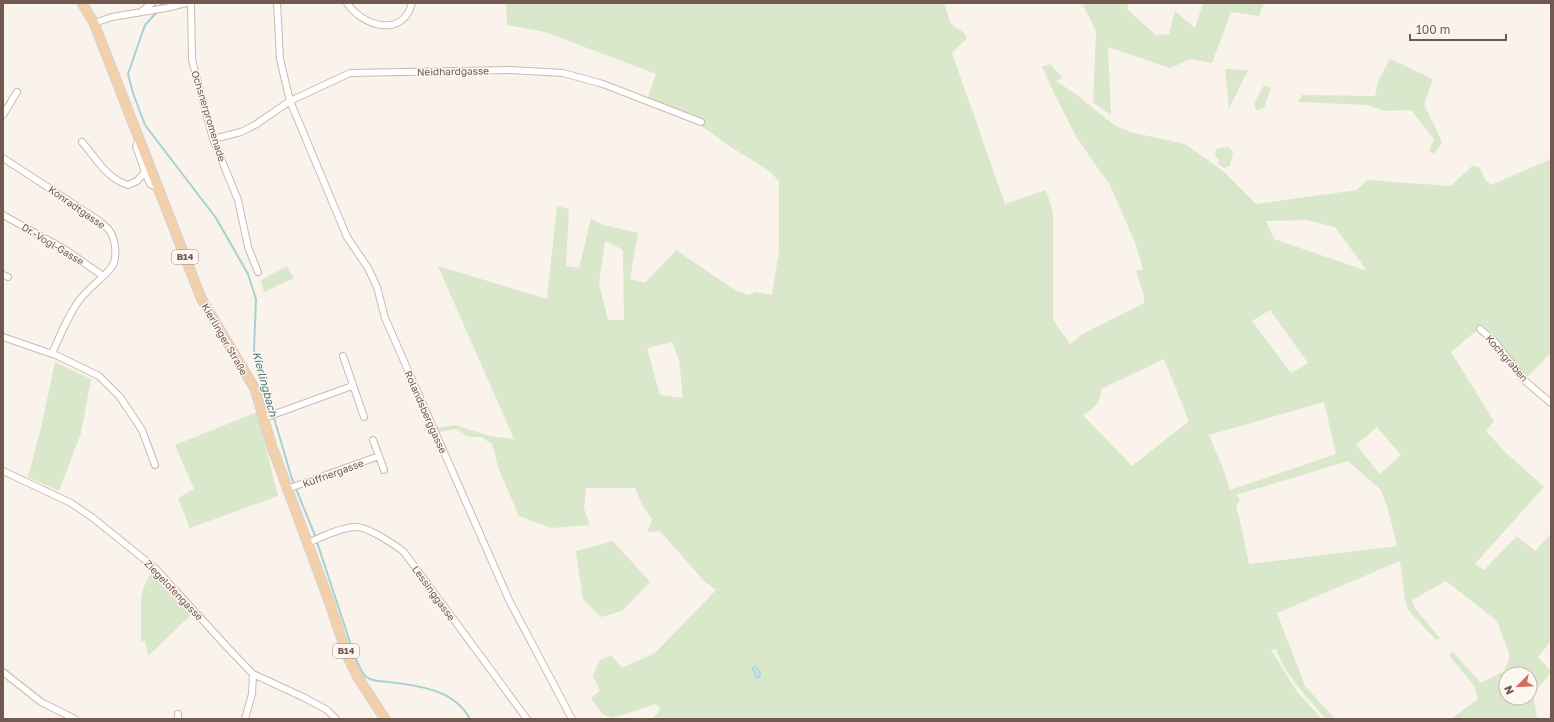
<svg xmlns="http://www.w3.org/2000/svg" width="1554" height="722" font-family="'Golos Text',sans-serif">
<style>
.green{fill:#d9e7ca;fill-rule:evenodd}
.water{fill:#c1e0e2;stroke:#a8d0d3}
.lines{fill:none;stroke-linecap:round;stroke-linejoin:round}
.stream{stroke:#a8d0d3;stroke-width:2}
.street-casing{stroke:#cbbab1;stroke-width:8}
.primary-casing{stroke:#d8d1ce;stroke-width:11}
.street{stroke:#fff;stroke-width:6}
.primary{stroke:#f1d0ab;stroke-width:9}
.labels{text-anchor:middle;stroke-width:3;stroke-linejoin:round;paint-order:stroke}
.shield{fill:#fdf7f1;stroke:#9c8880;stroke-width:1}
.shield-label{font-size:9px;font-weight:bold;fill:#725950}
.street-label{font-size:10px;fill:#725950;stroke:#fdf7f1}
.water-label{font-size:11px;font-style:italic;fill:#49797c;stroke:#fdf7f1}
</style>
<rect width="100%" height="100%" fill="#faf3eb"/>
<path class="green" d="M 506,3 L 944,3 L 951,24 L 963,32 L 967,38 L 952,53 L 1005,204 L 1046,190 L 1053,212 L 1053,320 L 1070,344 L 1076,340 L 1081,335 L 1144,303 L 1144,296 L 1136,271 L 1143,269 L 1136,245 L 1109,183 L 1099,170 L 1077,138 L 1058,101 L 1042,67 L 1050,64 L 1063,78 L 1056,81 L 1077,95 L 1114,125 L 1130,132 L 1185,144 L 1223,171 L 1256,204 L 1357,190 L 1367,180 L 1451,186 L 1472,166 L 1479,167 L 1486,181 L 1491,185 L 1551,159 L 1551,353 L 1525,379 L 1483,325 L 1451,352 L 1494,421 L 1486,431 L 1505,452 L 1544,487 L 1475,564 L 1484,570 L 1517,536 L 1535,551 L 1551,534 L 1551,641 L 1538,657 L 1551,671 L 1551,672 L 1533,694 L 1537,719 L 1451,719 L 1478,699 L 1474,686 L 1449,655 L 1453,652 L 1481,683 L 1504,671 L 1510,656 L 1497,621 L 1446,581 L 1412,600 L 1414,607 L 1440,638 L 1436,640 L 1408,610 L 1405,599 L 1400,561 L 1277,613 L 1305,686 L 1335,719 L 1326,719 C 1309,699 1284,674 1276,649 L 1271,650 L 1298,693 L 1322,719 L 652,719 L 661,709 L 656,704 L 613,718 L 602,714 L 591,698 L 600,691 L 593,675 L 600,660 L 611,655 L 622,668 L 655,653 L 716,590 L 704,581 L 660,531 L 647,532 L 652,520 L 642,504 L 635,488 L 586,488 L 584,508 L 590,525 L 551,528 L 519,516 L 498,467 L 492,444 L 481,437 L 469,437 L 456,429 L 439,432 L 437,428 L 455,425 L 490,436 L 514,439 L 438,266 L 547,299 L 557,206 L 569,209 L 566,266 L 579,268 L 591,219 L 603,225 L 638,233 L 630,279 L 645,283 L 676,250 L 735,290 L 749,295 L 756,292 L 772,295 L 779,251 L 779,181 L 768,170 L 731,147 L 703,127 L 688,121 L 647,99 L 656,74 L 545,32 L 507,25 ZM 1306,220 L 1335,227 L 1367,271 L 1274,239 L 1266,221 ZM 605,241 L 623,250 L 624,320 L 608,320 L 599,284 ZM 1270,310 L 1308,363 L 1291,373 L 1252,321 ZM 672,342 L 679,360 L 683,398 L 660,395 L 647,348 ZM 1164,359 L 1189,421 L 1132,466 L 1083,415 C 1094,408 1101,403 1101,389 ZM 1324,402 L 1336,454 L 1230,490 L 1225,473 L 1209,435 ZM 1377,427 L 1401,455 L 1380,474 L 1356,445 ZM 1348,461 L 1381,490 L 1388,509 L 1397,546 L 1249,564 L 1239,516 L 1236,507 L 1240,500 L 1236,495 ZM 1506,674 L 1530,674 L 1530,698 L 1506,698 Z
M 1082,3 L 1128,3 L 1127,9 L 1156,35 L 1169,34 L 1175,11 L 1195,28 L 1203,3 L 1264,3 L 1259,16 L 1231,12 L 1212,63 L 1191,59 L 1170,68 L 1108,47 L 1111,115 L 1093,102 L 1096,31 Z
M 1390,59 L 1433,79 L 1424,104 L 1442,142 L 1434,154 L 1429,151 L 1434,139 L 1411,110 L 1385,111 L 1367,105 L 1298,102 L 1302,95 L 1375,96 L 1379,79 Z
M 1225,69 L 1248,70 L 1229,109 Z
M 1264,85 L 1271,88 L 1264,108 L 1256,110 L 1254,104 Z
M 1228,147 L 1233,152 L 1230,166 L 1224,168 L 1218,163 L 1220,160 L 1215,156 L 1216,149 Z
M 287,266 L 294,278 L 264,292 L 261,280 Z
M 55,362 L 91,379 L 81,433 L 59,491 L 28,477 L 40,432 Z
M 257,412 L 278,496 L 190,528 L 178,498 L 194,489 L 175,445 Z
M 613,541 L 650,582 L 622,611 L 601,617 L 583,599 L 576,551 Z
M 151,572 L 191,615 L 148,656 L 145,641 L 141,641 L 141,600 L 143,589 Z"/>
<path class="water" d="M 754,666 C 759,668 761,672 760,677 L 756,678 L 752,668 Z"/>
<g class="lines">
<path class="stream" d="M 160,7 L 162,3
M 158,11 L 145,25 L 128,74 L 133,93 L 145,125 L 216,218 L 248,274 L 256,299 L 254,350 L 292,479 L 314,533 L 354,654 C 357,661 360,670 365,676 C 372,682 381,681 389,682 C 419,686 454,689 470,719"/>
<g class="street-casing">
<path id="street" d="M 191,3 L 192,60 L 213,139 L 238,200 L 248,247 L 258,272
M 277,3 L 280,59 L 290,101 L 347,237 L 368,268 L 377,287 L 385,318 L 509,600 L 572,719
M 347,3 C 363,27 403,38 412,3
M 142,11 L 152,3
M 94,23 L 112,17 L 166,8 L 186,3
M 3,115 L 17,92
M 213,139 L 241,132 L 255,125 L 290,101 L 350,73 L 510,70 L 563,73 L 603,84 L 701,122
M 82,142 C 97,159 106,178 128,185 L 137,181 L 145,172 L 136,146 L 140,140
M 3,158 L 98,220 C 101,223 106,226 109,230 C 116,239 118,259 111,268 C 101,280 87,289 78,302 C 67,318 60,335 52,354
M 145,172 L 150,184 L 159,189
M 3,215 L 66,250 L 103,276
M 3,275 L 8,277
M 1480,329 L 1495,342 L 1524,380 L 1551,403
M 3,337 L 58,356 L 99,376 L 120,397 L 142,430 L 155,465
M 343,356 L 364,417
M 264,418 L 352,386
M 373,440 L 384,470
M 3,471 L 71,503 L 93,518 L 155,568 L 228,648 L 253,674 L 305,698 L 327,710 L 336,719
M 287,489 L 379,456
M 308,543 C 321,537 342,527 356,527 C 368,527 394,544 404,552 L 527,719
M 3,672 L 41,702 L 75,719
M 178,714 L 178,719
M 245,719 L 252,694 L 253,674"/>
</g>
<g class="primary-casing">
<path id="primary" d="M 82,3 L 94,23 L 201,298 L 255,389 L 272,447 L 328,598 L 347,655 L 357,676 L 385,719"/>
</g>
<use href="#street" class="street"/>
<use href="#primary" class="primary"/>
</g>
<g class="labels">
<g class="shield">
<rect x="172" y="250" width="26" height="14" rx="3"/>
<rect x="333" y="644" width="26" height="14" rx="3"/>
</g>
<g class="shield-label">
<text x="185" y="260">B14</text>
<text x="346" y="654">B14</text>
</g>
<g class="street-label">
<text transform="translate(453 71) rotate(-1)" y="4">Neidhardgasse</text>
<text transform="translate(209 116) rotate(73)" y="4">Ochsnerpromenade</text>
<text transform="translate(77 207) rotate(35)" y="4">Konradtgasse</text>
<text transform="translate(53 244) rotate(31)" y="4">Dr.-Vogl-Gasse</text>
<text transform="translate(225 339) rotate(60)" y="4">Kierlinger Straße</text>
<text transform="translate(1507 358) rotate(49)" y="4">Kochgraben</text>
<text transform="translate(426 412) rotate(66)" y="4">Rolandsberggasse</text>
<text transform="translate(333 473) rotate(-20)" y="4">Küffnergasse</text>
<text transform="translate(174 590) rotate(46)" y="4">Ziegelofengasse</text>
<text transform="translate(434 593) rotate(54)" y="4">Lessinggasse</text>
</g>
<g class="water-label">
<text transform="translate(265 384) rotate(75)" y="4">Kierlingbach</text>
</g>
</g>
<rect width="1554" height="722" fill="none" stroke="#725950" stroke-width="8"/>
<g transform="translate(1518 686) rotate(246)"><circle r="19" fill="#fdf7f1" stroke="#c5b8b1"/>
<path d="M0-3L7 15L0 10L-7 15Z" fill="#d56d5f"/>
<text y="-6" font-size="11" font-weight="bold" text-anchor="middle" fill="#725950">N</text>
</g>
<path d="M1410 34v6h96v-6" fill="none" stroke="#725950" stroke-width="2"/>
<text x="1416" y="34" font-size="12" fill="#725950" stroke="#fdf7f1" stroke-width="3" paint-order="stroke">100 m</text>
</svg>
